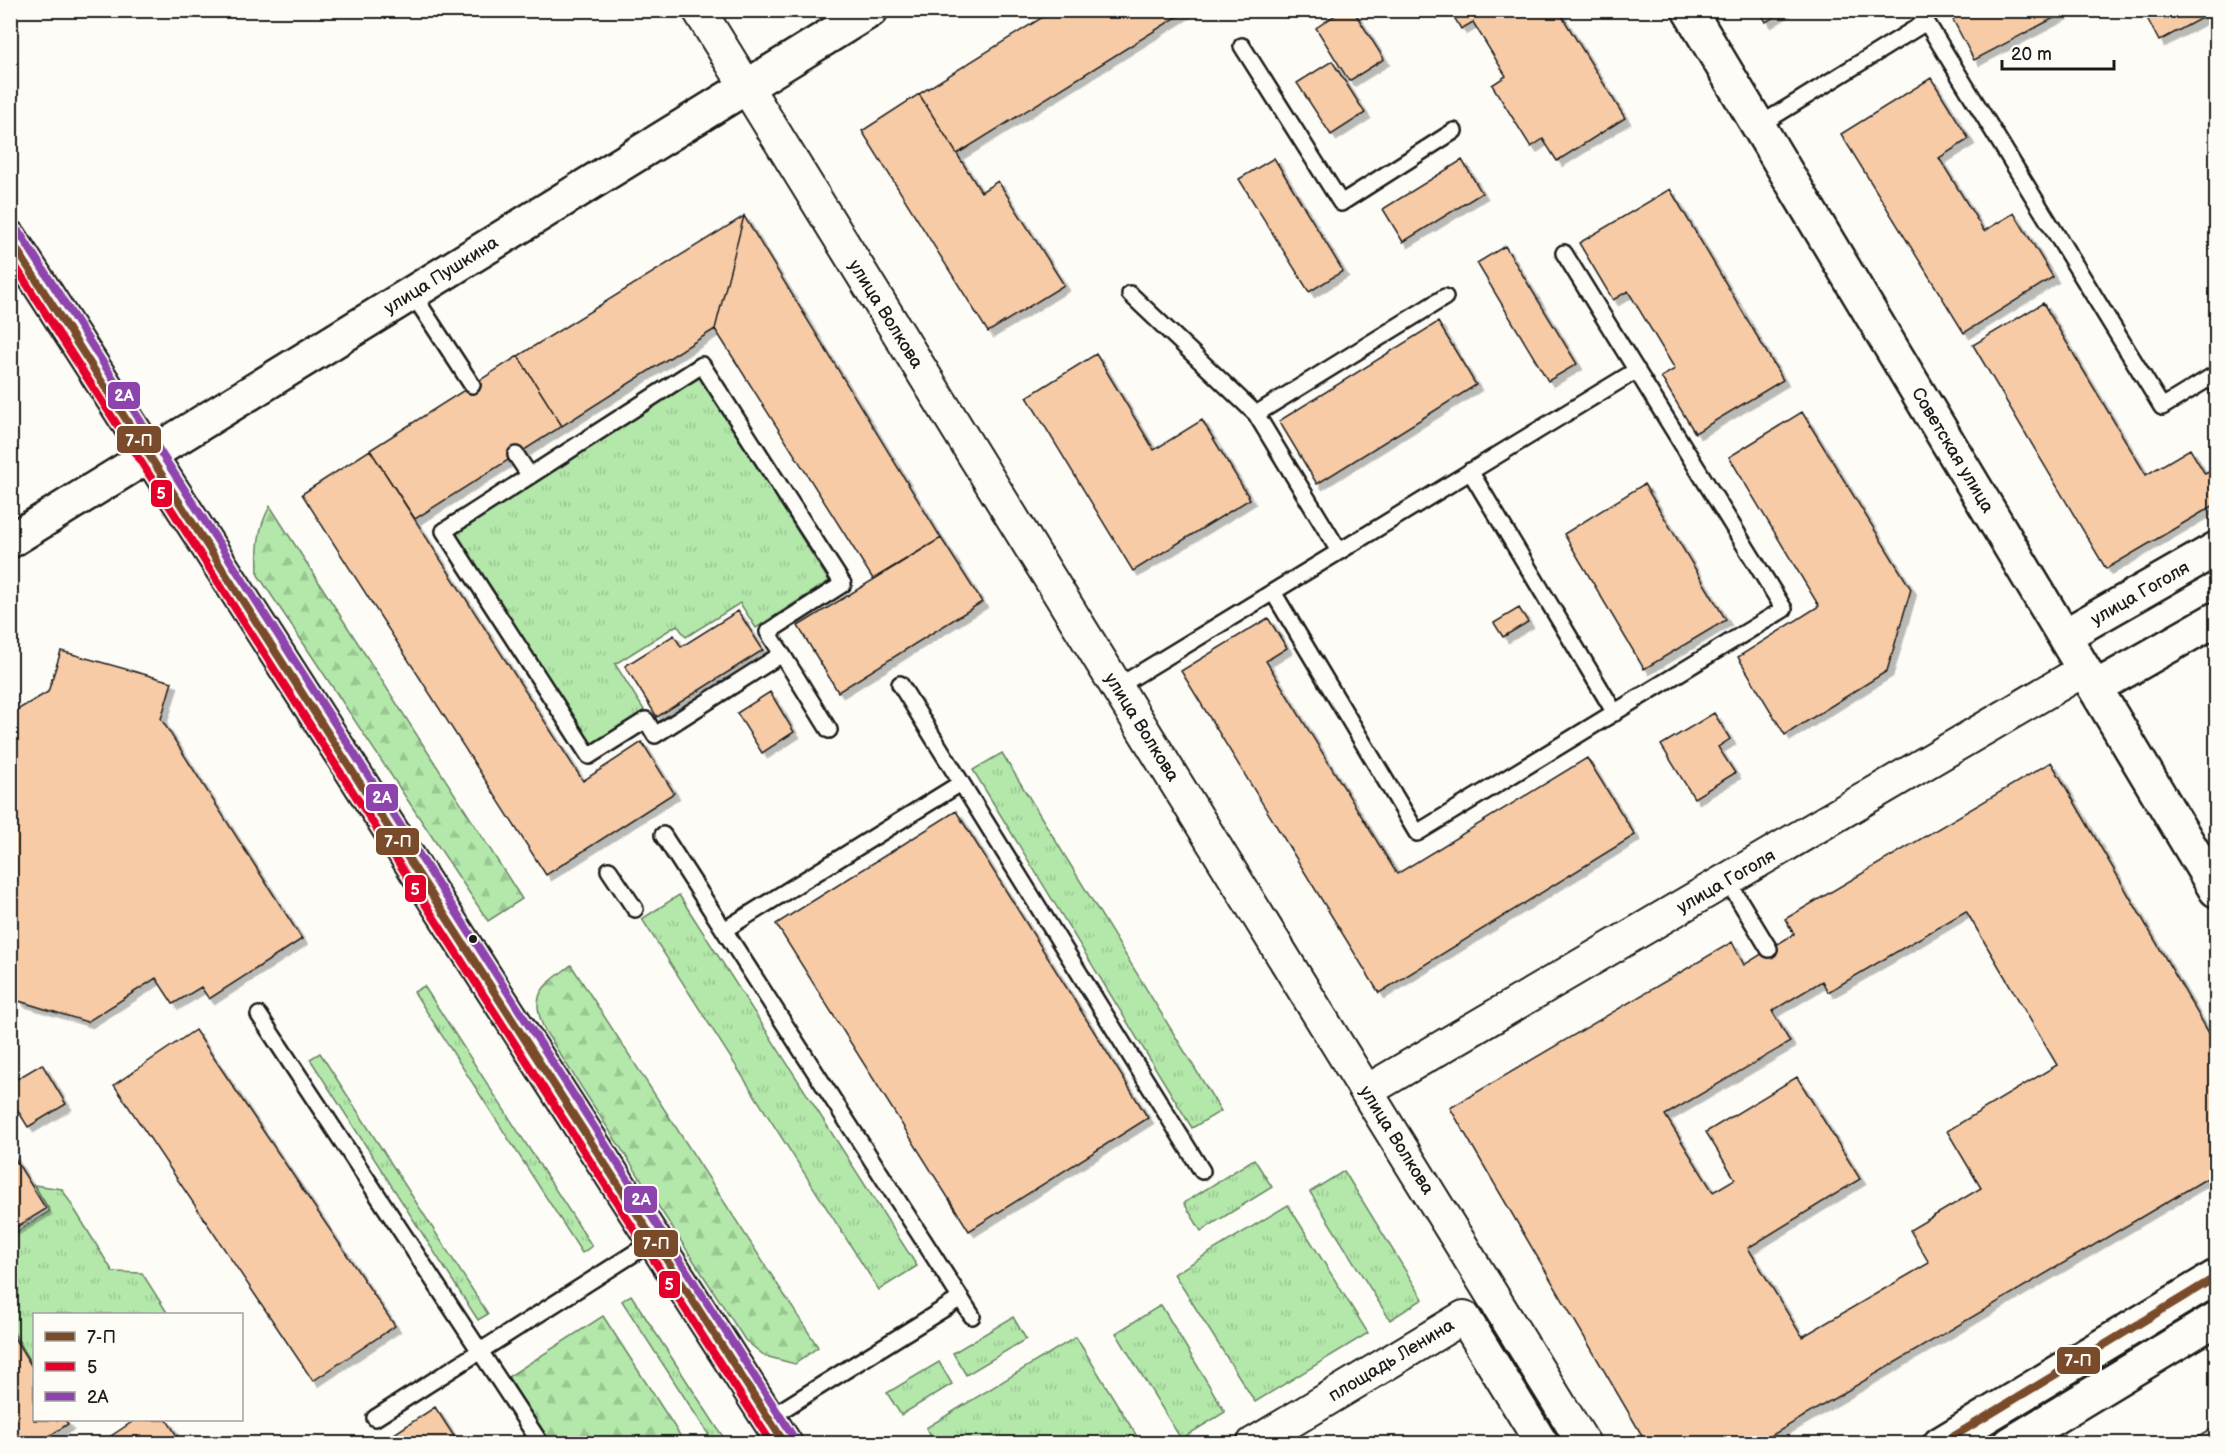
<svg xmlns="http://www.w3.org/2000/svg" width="2227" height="1454" font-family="'Balsamiq Sans',sans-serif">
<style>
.grass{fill:url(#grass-tufts);stroke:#688263;stroke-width:1.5}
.forest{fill:url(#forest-firs);stroke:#688263;stroke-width:1.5}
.building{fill:#f7cba6;stroke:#1c1c1c;stroke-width:1.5;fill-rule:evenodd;filter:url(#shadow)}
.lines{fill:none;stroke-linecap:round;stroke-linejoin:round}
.lane-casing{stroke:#1c1c1c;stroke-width:20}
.street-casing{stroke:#1c1c1c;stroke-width:36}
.secondary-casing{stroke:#1c1c1c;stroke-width:38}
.primary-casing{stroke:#1c1c1c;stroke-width:38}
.lane{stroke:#fdfcf7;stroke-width:15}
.street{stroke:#fdfcf7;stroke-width:32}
.secondary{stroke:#fdfcf7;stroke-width:33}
.primary{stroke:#fdfcf7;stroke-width:33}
.bus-1-casing{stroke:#fdfcf7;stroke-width:12}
.bus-2-casing{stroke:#fdfcf7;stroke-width:12}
.bus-3-casing{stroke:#fdfcf7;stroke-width:12}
.bus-1{stroke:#7a4b2a;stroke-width:8}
.bus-2{stroke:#e4002b;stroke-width:8}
.bus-3{stroke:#8e44ad;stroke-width:8}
.bus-dot{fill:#1c1c1c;stroke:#fdfcf7;stroke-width:2}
.labels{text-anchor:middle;stroke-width:6;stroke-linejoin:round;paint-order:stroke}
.street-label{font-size:18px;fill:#1c1c1c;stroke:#fdfcf7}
.line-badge{stroke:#fdfcf7;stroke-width:2}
.badge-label{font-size:16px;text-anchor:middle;font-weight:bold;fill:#fff}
</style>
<defs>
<pattern id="grass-tufts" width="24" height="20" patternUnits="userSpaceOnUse" patternTransform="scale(1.5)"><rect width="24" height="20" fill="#b3e8aa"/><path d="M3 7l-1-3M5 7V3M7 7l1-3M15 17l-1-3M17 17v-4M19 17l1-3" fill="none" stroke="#99c692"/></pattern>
<pattern id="forest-firs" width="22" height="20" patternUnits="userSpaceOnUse" patternTransform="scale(1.5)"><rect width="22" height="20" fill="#b3e8aa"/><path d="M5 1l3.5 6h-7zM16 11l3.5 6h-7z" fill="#99c692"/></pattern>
<filter id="shadow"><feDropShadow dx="5.5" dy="5.5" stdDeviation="0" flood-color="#0004"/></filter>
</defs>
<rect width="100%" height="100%" fill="#fdfcf7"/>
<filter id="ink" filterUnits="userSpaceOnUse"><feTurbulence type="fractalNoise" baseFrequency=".0167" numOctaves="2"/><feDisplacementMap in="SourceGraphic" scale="12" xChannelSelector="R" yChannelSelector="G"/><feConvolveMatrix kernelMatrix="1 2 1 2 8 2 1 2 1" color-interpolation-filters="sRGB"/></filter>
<g filter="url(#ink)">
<path class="grass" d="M 700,377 L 829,581 L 756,628 L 740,603 L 686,637 L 677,625 L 615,664 L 646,713 L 592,748 L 455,532 Z
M 1002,753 L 1221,1111 L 1192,1128 L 973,770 Z
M 679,895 L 917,1266 L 879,1290 L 642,919 Z
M 424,986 L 592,1246 L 582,1253 L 414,992 Z
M 320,1053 L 488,1314 L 478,1320 L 310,1059 Z
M 1254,1159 L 1272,1187 L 1201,1231 L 1184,1203 Z
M 1344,1171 L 1423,1299 L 1390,1320 L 1310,1192 Z
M 34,1185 L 62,1189 L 113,1272 L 142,1273 L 168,1314 L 34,1314 L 34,1367 L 11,1328 L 11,1235 L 50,1211 Z
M 1288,1205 L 1368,1333 L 1255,1402 L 1174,1274 Z
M 631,1295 L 727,1443 L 714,1443 L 622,1301 Z
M 1161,1305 L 1225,1412 L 1181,1439 L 1116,1333 Z
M 1013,1317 L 1026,1339 L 966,1375 L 953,1353 Z
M 1076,1337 L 1141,1443 L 935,1443 L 926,1428 Z
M 939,1362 L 952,1384 L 901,1415 L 887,1393 Z"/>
<path class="forest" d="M 270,506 L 522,899 L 488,921 L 258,575 C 257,549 257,530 270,506 Z
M 571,965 L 818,1347 L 795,1364 L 765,1356 L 745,1340 L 545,1031 C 528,993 543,987 571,965 Z
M 603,1316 L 685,1443 L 551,1443 L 508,1377 Z"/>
<path class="building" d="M 1054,10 L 1188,10 L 957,154 L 919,94 Z
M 1343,10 L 1353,10 L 1384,59 L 1349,81 L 1316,28 Z
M 1450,10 L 1558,10 L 1625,118 L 1557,161 L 1543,139 L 1531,147 L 1492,85 L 1506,76 L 1473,22 L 1461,29 Z
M 1759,10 L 1785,10 L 1766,22 Z
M 1948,10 L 2069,10 L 1974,60 Z
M 2143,10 L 2209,10 L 2211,13 L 2159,41 Z
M 1332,61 L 1365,113 L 1331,135 L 1297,83 Z
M 1931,78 L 1969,139 L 1939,158 L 1984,231 L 2014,213 L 2053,277 L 1964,333 L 1841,134 Z
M 919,94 L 981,192 L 998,181 L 1064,285 L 988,332 L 862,131 Z
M 1274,158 L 1343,271 L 1309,292 L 1239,179 Z
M 1462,160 L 1482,193 L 1403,242 L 1383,209 Z
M 1670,189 L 1783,380 L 1695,433 L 1661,377 L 1675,369 L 1628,291 L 1613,300 L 1579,243 Z
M 744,216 L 715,329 L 562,426 L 518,356 Z
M 744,216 L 941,538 L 873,579 L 715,329 Z
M 1505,246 L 1577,364 L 1548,381 L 1477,263 Z
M 2043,303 L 2146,475 L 2190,449 L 2205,474 L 2216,468 L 2216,504 L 2106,569 L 1973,345 Z
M 1438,322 L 1476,385 L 1317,484 L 1279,421 Z
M 1096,354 L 1154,450 L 1202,420 L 1250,499 L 1133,571 L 1027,397 Z
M 518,356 L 562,426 L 415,519 L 370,450 Z
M 1802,412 L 1911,589 L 1887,671 L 1785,735 L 1738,657 L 1819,606 L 1729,457 Z
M 370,450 L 583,781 L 642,742 L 674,793 L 546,875 L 302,494 Z
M 1644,484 L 1726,620 L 1644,669 L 1564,534 Z
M 941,538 L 982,602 L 838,692 L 798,626 Z
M 1519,608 L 1528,622 L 1503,637 L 1494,623 Z
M 738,611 L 763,650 L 657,717 L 625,666 L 674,635 L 681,647 Z
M 1268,618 L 1287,648 L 1266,661 L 1397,874 L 1587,758 L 1635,835 L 1379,993 L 1181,671 Z
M 61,651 L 172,682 L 161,719 L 302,939 L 209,999 L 201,987 L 173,1004 L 156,978 L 87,1022 L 19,1001 L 10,986 L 10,714 L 48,692 Z
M 770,692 L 794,732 L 762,753 L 737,713 Z
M 1714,713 L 1730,739 L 1718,747 L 1735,773 L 1694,798 L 1661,745 Z
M 2051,762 L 2216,1045 L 2216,1173 L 1757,1444 L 1647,1444 L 1450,1108 L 1732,942 L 1744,965 L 1794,934 L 1785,919 ZM 1966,911 L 2057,1065 L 1947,1131 L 1981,1188 L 1910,1230 L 1929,1263 L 1802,1337 L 1748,1248 L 1860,1179 L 1797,1077 L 1706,1132 L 1735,1179 L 1713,1192 L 1665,1115 L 1790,1042 L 1772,1011 L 1822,981 L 1828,992 Z
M 956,811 L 1148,1118 L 969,1231 L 776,924 Z
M 195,1030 L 395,1326 L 313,1381 L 114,1085 Z
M 42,1064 L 66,1104 L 28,1127 L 10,1098 L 10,1083 Z
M 10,1151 L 46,1209 L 10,1231 Z
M 10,1331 L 34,1370 L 34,1420 L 65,1420 L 68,1424 L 37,1444 L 10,1444 Z
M 435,1407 L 459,1444 L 379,1444 Z
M 135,1420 L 167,1420 L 182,1444 L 99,1444 Z
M 2216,1426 L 2216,1444 L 2187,1444 Z"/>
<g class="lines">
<g class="lane-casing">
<path id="lane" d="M 1919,10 L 2162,407 L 2211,377 L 2216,385
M 1242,46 L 1341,203 L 1454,131
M 1758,126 L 1926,22
M 412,293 L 472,385
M 1130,294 L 1256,414
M 702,365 L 843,584 L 768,632 L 782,654 L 655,735 L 646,720 L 589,756 L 444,531 Z
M 516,455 L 530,476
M 1470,471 L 1615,713
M 1339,551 L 1256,414 L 1445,297
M 1273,592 L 1417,833 L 1784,609 L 1564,253
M 782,654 L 829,730
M 900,684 L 1202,1171
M 1117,687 L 1637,370
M 663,835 L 972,1316
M 609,870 L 635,909
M 1727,880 L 1769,949
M 724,930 L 961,783
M 259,1015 L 541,1444
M 375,1418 L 655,1240
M 769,1418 L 961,1298"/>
</g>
<g class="street-casing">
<path id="street" d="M 699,10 L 1584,1444
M 1367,1091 L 2084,670
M 1253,1444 L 1464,1317 L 1542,1444"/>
</g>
<g class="secondary-casing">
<path id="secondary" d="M 1689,10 L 2216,890
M 10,238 L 785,1444
M 10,541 L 871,10
M 2064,636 L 2216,549
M 2095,688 L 2216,619"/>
</g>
<g class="primary-casing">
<path id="primary" d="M 1940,1444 L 2216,1277
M 2010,1444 L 2216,1319"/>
</g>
<use href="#lane" class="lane"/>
<use href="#street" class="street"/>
<use href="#secondary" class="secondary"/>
<use href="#primary" class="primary"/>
<g class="bus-1-casing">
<path id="bus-1" d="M 10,239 L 785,1444
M 1941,1444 L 2216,1277"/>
</g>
<g class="bus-2-casing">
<path id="bus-2" d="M 10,258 L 772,1444"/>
</g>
<g class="bus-3-casing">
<path id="bus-3" d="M 19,232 L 794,1438"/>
</g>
<use href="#bus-1" class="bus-1"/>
<use href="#bus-2" class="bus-2"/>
<use href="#bus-3" class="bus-3"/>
</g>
</g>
<circle class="bus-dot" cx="473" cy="939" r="5"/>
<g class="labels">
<g class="street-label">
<text transform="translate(441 275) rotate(-32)" y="6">улица Пушкина</text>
<text transform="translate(886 314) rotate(58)" y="6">улица Волкова</text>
<text transform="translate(1953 450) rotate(59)" y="6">Советская улица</text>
<text transform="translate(2140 593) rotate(-30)" y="6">улица Гоголя</text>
<text transform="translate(1142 727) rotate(58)" y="6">улица Волкова</text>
<text transform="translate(1726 881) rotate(-30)" y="6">улица Гоголя</text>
<text transform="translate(1397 1140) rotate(58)" y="6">улица Волкова</text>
<text transform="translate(1391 1360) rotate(-31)" y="6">площадь Ленина</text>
</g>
</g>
<g class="line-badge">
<rect x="107" y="381" width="34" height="29" rx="6" fill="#8e44ad"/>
<rect x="116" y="425" width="46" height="29" rx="6" fill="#7a4b2a"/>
<rect x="150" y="479" width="23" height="29" rx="6" fill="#e4002b"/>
<rect x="365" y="783" width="34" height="29" rx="6" fill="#8e44ad"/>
<rect x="375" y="827" width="45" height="29" rx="6" fill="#7a4b2a"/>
<rect x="404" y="874" width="23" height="29" rx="6" fill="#e4002b"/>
<rect x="623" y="1185" width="35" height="29" rx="6" fill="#8e44ad"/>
<rect x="633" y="1229" width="46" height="29" rx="6" fill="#7a4b2a"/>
<rect x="658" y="1270" width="23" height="29" rx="6" fill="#e4002b"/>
<rect x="2056" y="1346" width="45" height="29" rx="6" fill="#7a4b2a"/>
</g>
<g class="badge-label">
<text x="124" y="401">2А</text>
<text x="139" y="446">7-П</text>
<text x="161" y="499">5</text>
<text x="382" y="803">2А</text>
<text x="398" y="847">7-П</text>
<text x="415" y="895">5</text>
<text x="641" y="1205">2А</text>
<text x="656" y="1249">7-П</text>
<text x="669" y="1290">5</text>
<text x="2078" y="1366">7-П</text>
</g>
<rect width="2227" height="1454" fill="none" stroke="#fdfcf7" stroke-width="36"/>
<rect x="18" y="18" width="2191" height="1418" fill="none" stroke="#1c1c1c" stroke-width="2" filter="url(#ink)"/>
<rect x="33" y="1313" width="210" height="108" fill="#fdfcf7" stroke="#a3a29f" stroke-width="1.5"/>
<rect x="45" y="1332" width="30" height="9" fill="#7a4b2a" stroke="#a3a29f" stroke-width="1.5"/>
<text x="87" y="1343" font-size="18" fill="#1c1c1c">7-П</text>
<rect x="45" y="1362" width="30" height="9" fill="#e4002b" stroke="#a3a29f" stroke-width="1.5"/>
<text x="87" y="1373" font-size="18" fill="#1c1c1c">5</text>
<rect x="45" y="1392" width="30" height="9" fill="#8e44ad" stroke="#a3a29f" stroke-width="1.5"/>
<text x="87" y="1403" font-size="18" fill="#1c1c1c">2А</text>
<path d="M2002 60v9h112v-9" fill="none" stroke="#1c1c1c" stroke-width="3"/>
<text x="2011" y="60" font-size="18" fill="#1c1c1c" stroke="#fdfcf7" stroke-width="4.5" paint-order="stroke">20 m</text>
</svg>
